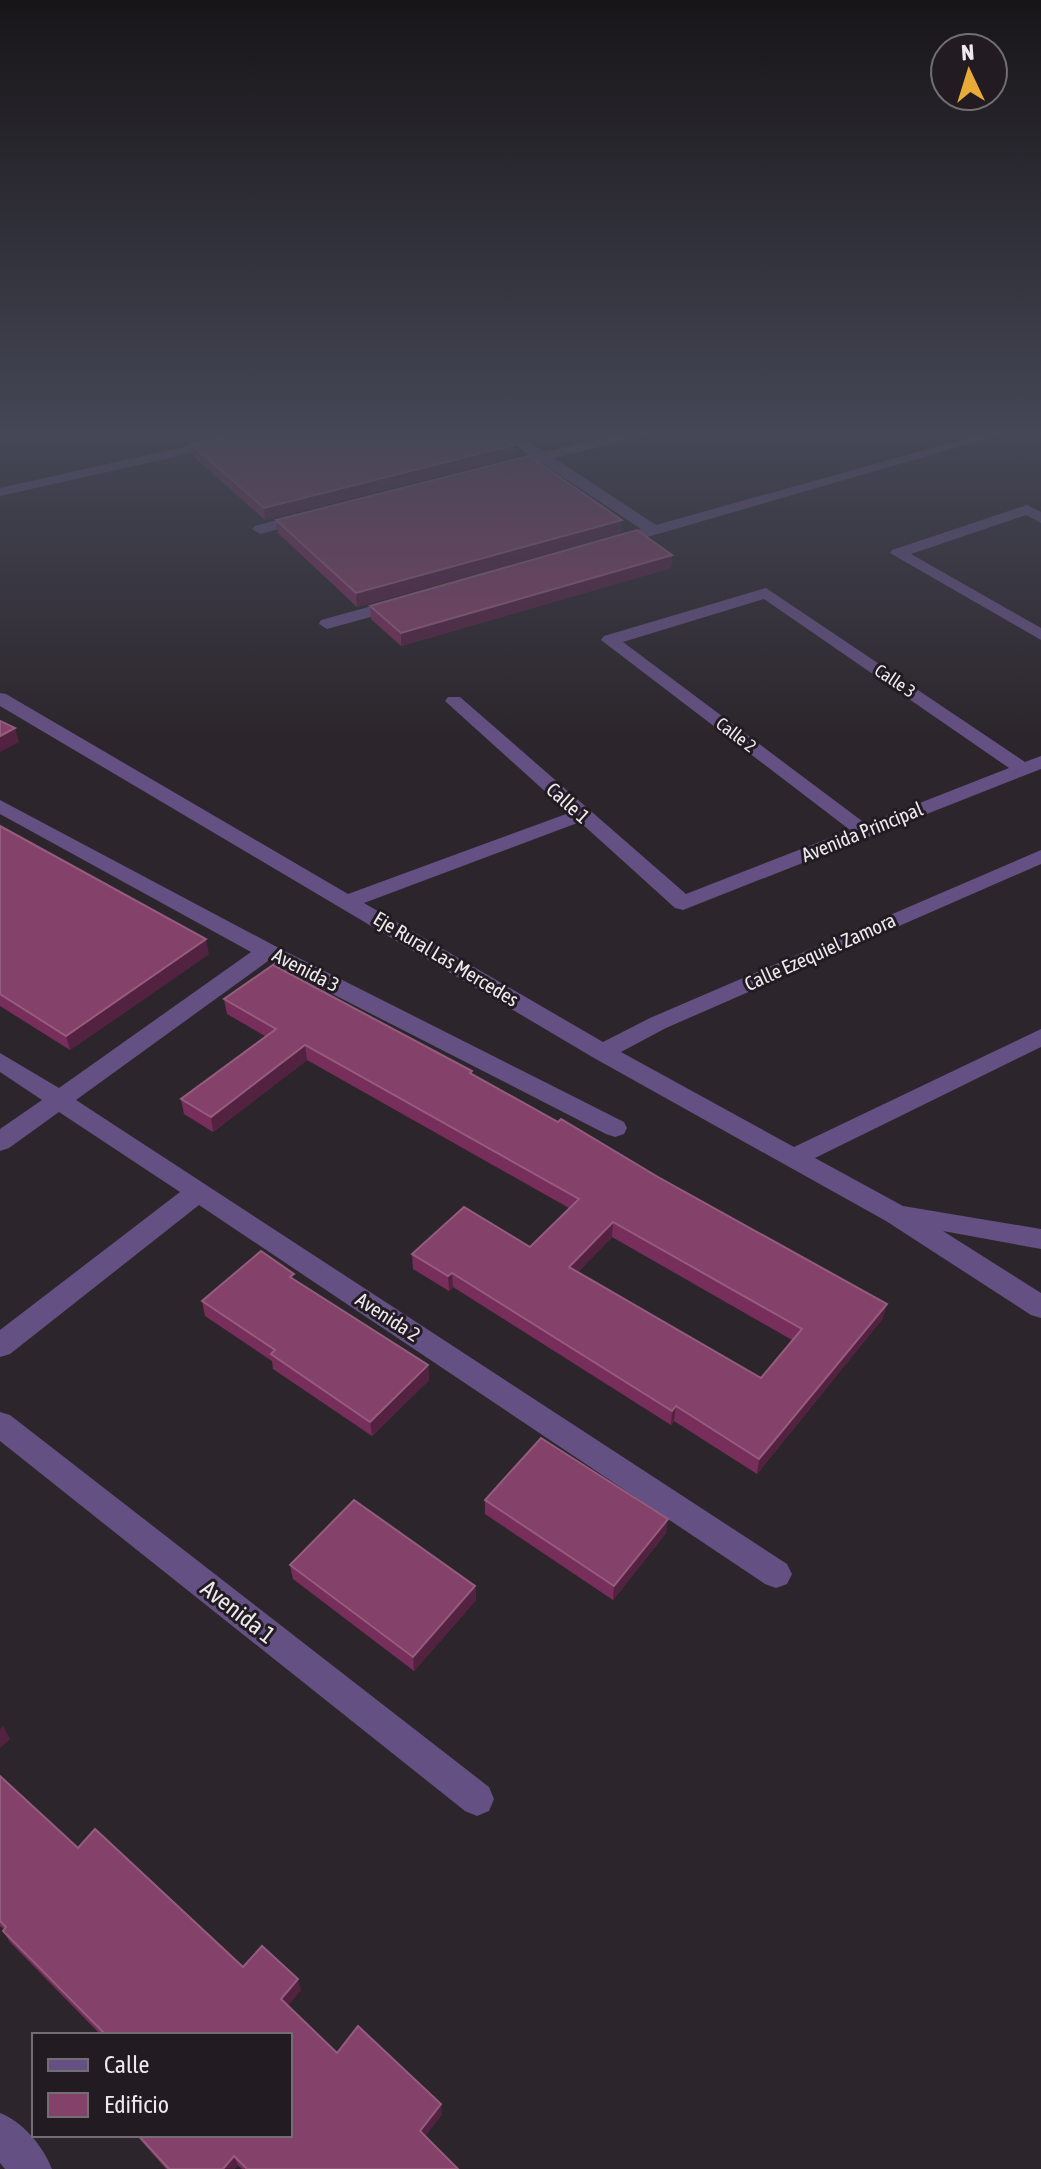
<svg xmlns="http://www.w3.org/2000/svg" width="1041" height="2169" font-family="'Asap Condensed',sans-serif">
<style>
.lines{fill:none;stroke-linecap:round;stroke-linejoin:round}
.minor{fill:#645082;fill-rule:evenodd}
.wall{fill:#782e5a;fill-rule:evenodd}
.shaded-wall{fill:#542241}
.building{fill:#84426a;stroke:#955c7e;stroke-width:2;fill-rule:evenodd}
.labels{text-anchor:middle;stroke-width:6;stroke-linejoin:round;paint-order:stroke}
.far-street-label{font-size:18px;fill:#ede9ed;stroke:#221c22}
.street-label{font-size:20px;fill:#ede9ed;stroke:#221c22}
.near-street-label{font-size:24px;fill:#ede9ed;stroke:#221c22}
</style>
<rect width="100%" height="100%" fill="#2c262c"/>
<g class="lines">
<path class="minor" d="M 250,432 L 274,432 L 267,436 L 0,496 L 0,488 Z
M 498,432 L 514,432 L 545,452 L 628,432 L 650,432 L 648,435 L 554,458 L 656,525 L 989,432 L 1010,432 L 613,547 L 607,545 L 607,539 L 641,529 L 540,462 L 497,470 L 497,464 L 531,456 Z
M 1027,505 L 1041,512 L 1041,523 L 1026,515 L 911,554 L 1041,628 L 1041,640 L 890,553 L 892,550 Z
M 307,512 L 312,514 L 312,520 L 260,534 L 252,529 L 255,526 Z
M 766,588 L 1025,762 L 1041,756 L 1041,769 L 683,910 L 675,908 L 580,822 L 364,903 L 603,1042 L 650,1018 L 1041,850 L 1041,864 L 666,1028 L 621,1052 L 794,1147 L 1041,1029 L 1041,1047 L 815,1158 L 903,1206 L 1041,1229 L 1041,1249 L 943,1231 L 1041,1293 L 1041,1318 L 1031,1315 L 886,1221 L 594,1058 L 0,706 L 0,693 L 6,694 L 348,894 L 569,813 L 445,701 L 448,697 L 460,697 L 686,894 L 850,830 L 601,640 L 604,636 ZM 764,599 L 1009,768 L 866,824 L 623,642 Z
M 401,598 L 409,603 L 407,607 L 327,629 L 319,624 L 321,620 Z
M 0,800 L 275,946 L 624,1122 L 627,1128 L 624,1134 L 615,1137 L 606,1134 L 268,961 L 76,1100 L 787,1564 L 792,1574 L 787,1584 L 776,1588 L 765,1584 L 199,1205 L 10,1354 L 0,1357 L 0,1330 L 180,1192 L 59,1112 L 9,1148 L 0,1151 L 0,1129 L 42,1100 L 0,1072 L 0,1053 L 59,1088 L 251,952 L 0,814 Z
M 0,1412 L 10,1415 L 489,1787 L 494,1799 L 489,1811 L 477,1816 L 465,1811 L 0,1441 Z
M 0,2113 C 23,2122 43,2146 52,2169 L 5,2169 L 0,2163 Z"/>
</g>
<path class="wall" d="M 167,432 L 238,432 L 181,444 Z
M 519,432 L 582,432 L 537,443 Z
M 191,444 L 515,448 L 514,449 L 514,457 L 265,520 L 193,456 Z
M 276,520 L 621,533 L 357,607 L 278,533 Z
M 672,555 L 671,568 L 401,646 L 371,619 L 370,606 Z
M 0,826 L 209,954 L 70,1050 L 0,1006 Z
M 224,999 L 472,1071 L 472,1074 L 883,1318 L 757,1474 L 674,1421 L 671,1425 L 453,1287 L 449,1291 L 413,1269 L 412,1254 L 530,1247 L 569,1208 L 307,1060 L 213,1132 L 184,1114 L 181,1099 L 265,1036 L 227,1014 ZM 612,1237 L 792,1340 L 761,1378 L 578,1272 Z
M 295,1280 L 428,1365 L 429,1380 L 372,1436 L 273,1369 L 272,1361 L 205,1316 L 202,1301 Z
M 485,1500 L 666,1533 L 613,1600 L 485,1514 Z
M 290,1565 L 475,1586 L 476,1600 L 414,1671 L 293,1579 Z
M 0,1776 L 78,1848 L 243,1967 L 301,1990 L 288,2005 L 337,2053 L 442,2114 L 425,2136 L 458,2169 L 242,2169 L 238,2165 L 234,2169 L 166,2169 L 136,2135 L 290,2135 L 290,2035 L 101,2035 L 10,1942 L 3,1931 L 4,1929 L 0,1926 Z"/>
<path class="shaded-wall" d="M 179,432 L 238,432 L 181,444 Z
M 537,432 L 582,432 L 537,443 Z
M 515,436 L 514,457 L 265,520 L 264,508 Z
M 622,520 L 621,533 L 357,607 L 356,593 Z
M 672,555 L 671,568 L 401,646 L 401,633 Z
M 15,728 L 19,742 L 0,752 L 0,736 Z
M 206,939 L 209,954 L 70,1050 L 66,1036 Z
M 305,1045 L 307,1060 L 213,1132 L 211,1117 Z
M 613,1222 L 612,1237 L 568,1282 L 569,1267 Z
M 452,1273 L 453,1287 L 449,1291 L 448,1276 Z
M 887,1304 L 883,1318 L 757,1474 L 759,1459 Z
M 428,1365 L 429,1380 L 372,1436 L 370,1422 Z
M 676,1406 L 674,1421 L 671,1425 L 672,1411 Z
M 668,1519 L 666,1533 L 613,1600 L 614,1586 Z
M 475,1586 L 476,1600 L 414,1671 L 413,1657 Z
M 3,1726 L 10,1739 L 0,1748 L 0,1729 Z
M 298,1979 L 301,1990 L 285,2009 L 281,1999 Z
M 441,2104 L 442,2114 L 422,2141 L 420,2131 Z
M 234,2156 L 238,2165 L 234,2169 L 223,2169 Z"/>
<path class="building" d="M 245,432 L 509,432 L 515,436 L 505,439 L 514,445 L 264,508 L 191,444 Z
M 529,456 L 622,520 L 356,593 L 276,520 Z
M 637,530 L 672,555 L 401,633 L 370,606 Z
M 0,721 L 15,728 L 0,736 Z
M 0,826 L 206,939 L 66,1036 L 0,994 Z
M 273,965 L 472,1071 L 470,1073 L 558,1122 L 561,1119 L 658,1177 L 887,1304 L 759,1459 L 676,1406 L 672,1411 L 452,1273 L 448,1276 L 412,1254 L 464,1207 L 530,1247 L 579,1199 L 305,1045 L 211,1117 L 181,1099 L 276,1029 L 224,999 ZM 613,1222 L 802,1329 L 761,1378 L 569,1267 Z
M 261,1251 L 294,1274 L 290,1277 L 428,1365 L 370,1422 L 271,1354 L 275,1350 L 202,1301 Z
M 541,1438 L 668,1519 L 614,1586 L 485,1500 Z
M 354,1500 L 475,1586 L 413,1657 L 290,1565 Z
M 0,1776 L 78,1848 L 95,1829 L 243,1967 L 262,1946 L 298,1979 L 281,1999 L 337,2053 L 358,2026 L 441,2104 L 420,2131 L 458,2169 L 247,2169 L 234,2156 L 223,2169 L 169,2169 L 138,2135 L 290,2135 L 290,2035 L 106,2035 L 3,1931 L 6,1927 L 0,1921 Z"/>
<linearGradient id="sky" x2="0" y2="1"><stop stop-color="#181518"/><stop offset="0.59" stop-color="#454756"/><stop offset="1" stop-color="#454756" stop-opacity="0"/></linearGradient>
<rect width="1041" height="735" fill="url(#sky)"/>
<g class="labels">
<g class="far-street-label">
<text transform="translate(895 681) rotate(34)" y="6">Calle 3</text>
<text transform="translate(736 735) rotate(37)" y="6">Calle 2</text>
</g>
<g class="street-label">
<text transform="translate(568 803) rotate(42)" y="7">Calle 1</text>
<text transform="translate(862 832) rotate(-22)" y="7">Avenida Principal</text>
<text transform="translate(820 952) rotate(-24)" y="7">Calle Ezequiel Zamora</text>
<text transform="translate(446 959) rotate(31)" y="7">Eje Rural Las Mercedes</text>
<text transform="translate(306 970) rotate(27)" y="7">Avenida 3</text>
<text transform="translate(388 1317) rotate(33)" y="7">Avenida 2</text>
</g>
<g class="near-street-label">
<text transform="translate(238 1612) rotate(38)" y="8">Avenida 1</text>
</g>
</g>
<rect x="32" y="2033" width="260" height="104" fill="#221c22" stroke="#736e73" stroke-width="2"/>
<rect x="48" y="2059" width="40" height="12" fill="#645082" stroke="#736e73" stroke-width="2"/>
<text x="104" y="2073" font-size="24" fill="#ede9ed">Calle</text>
<rect x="48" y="2093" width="40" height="24" fill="#84426a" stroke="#736e73" stroke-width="2"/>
<text x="104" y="2113" font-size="24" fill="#ede9ed">Edificio</text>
<g transform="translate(969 72) rotate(356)"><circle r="38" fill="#221c22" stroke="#736e73" stroke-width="2"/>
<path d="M0-6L14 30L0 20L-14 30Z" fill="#e8ab37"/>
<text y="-12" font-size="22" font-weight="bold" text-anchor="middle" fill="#ede9ed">N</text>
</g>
</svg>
